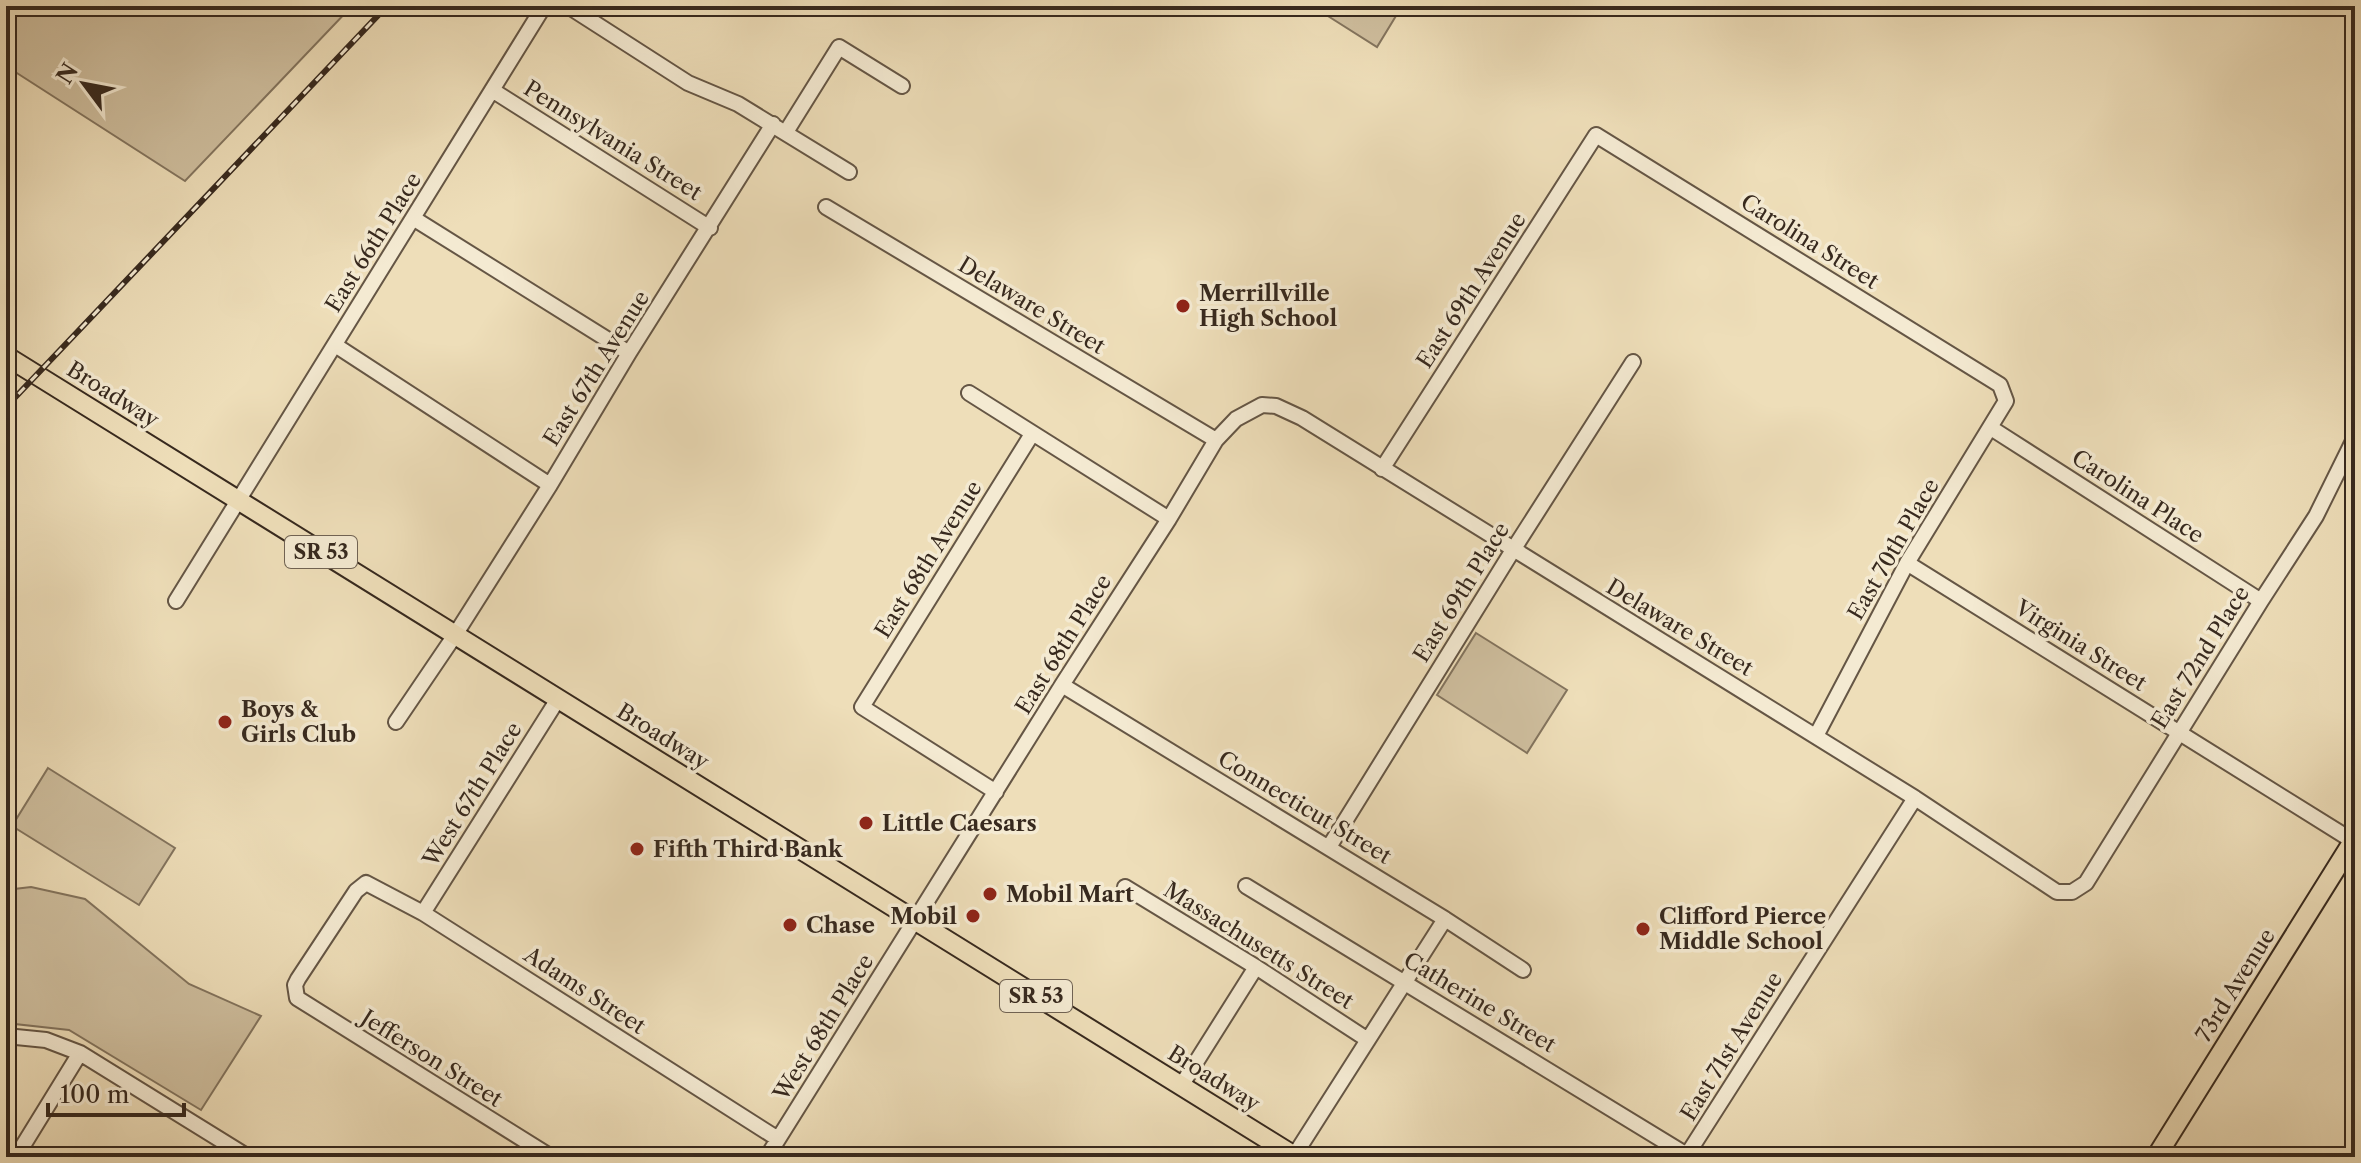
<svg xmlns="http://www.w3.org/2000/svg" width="2361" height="1163" font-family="'Libre Caslon Text',serif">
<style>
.green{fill:#cfbf9f;stroke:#83745e;stroke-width:2}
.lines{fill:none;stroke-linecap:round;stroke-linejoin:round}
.minor-casing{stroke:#655645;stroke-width:18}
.major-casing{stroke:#37291e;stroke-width:22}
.minor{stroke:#f4ead2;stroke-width:14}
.major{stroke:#eedeb9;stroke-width:18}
.rail-casing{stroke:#37291e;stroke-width:6}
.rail{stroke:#f4ead2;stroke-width:3;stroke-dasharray:9;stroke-linecap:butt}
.poi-dot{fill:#8f2418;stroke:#f4ead2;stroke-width:3}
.labels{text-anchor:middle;stroke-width:7;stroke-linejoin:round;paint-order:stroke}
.shield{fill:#f4ead2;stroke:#706354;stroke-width:2}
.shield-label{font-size:20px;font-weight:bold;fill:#37291e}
.street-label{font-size:22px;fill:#37291e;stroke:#f4ead2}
.poi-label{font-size:22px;font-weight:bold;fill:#37291e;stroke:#f4ead2;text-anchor:start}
</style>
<rect width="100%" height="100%" fill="#eedeb9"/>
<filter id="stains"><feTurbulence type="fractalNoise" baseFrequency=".0025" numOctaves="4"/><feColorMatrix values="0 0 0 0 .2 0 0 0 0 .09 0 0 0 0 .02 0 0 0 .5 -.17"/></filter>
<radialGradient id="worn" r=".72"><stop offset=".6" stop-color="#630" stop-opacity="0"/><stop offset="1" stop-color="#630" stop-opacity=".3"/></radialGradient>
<path class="green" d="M 6,6 L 352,6 L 185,181 L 6,66 Z
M 1323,6 L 1402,6 L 1377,47 L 1320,11 Z
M 1476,633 L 1567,690 L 1527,753 L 1437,695 Z
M 48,768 L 175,848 L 139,905 L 12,826 Z
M 31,887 L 85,899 L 189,984 L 261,1016 L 201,1110 L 69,1030 L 6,1023 L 6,890 Z"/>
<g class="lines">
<g class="minor-casing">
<path id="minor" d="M 568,6 L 688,83 L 738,104 L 849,172
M 492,90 L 710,228
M 786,132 L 839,47 L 902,86
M 826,207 L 1216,440
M 413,218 L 629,353
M 335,345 L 550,485
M 969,393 L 1169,519
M 1991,428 L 2261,601
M 1382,469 L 1596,135 L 2000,385 L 2006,401 L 1907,563 L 1816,736
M 1907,563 L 2353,841
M 176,601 L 544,6
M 1062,685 L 1445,919 L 1523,970
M 396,722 L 455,635 L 550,485 L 629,353 L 773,124
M 996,792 L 862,707 L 1032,434
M 1329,847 L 1513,550 L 1633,362
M 1246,886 L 1690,1157
M 1125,887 L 1256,967 L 1368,1040
M 423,913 L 558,699
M 6,1036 L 46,1040 L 80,1053 L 248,1157
M 1181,1086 L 1256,967
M 1687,1155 L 1915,798
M 1294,1156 L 1445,919
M 16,1157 L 80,1053
M 551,1157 L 297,998 L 295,985 L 298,979 L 356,891 L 366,883 L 423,913 L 778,1139
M 767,1157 L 1062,685 L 1169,519 L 1216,440 L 1236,419 L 1262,405 L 1276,406 L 1302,418 L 1915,798 L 2057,892 L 2072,892 L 2086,883 L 2261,601 L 2316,516 L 2355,437"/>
</g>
<g class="major-casing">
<path id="major" d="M 6,356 L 1296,1157
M 2156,1157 L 2355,838"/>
</g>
<use href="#minor" class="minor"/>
<use href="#major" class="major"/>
<g class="rail-casing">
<path id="rail" d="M 6,407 L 387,6"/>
</g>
<use href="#rail" class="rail"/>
</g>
<g class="poi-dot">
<circle cx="1183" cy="306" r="8"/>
<circle cx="225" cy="722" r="8"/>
<circle cx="866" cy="823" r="8"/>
<circle cx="637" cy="849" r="8"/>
<circle cx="990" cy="894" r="8"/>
<circle cx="973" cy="916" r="8"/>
<circle cx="790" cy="925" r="8"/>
<circle cx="1643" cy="929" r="8"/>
</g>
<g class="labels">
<g class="shield">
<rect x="285" y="536" width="72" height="32" rx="6"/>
<rect x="1000" y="980" width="72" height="32" rx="6"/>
</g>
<g class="shield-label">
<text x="321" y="559">SR 53</text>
<text x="1036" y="1003">SR 53</text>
</g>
<g class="street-label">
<text transform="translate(613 140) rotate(32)" y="8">Pennsylvania Street</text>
<text transform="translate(1810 241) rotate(32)" y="8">Carolina Street</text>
<text transform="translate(373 242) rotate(-58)" y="8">East 66th Place</text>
<text transform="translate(1471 290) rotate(-57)" y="8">East 69th Avenue</text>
<text transform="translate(1032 305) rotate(31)" y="8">Delaware Street</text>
<text transform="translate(596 368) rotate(-58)" y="8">East 67th Avenue</text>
<text transform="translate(113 394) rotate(32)" y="8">Broadway</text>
<text transform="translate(2138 496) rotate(33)" y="8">Carolina Place</text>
<text transform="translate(1893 549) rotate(-60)" y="8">East 70th Place</text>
<text transform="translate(928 559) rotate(-58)" y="8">East 68th Avenue</text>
<text transform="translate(1461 592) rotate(-58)" y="8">East 69th Place</text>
<text transform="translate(1680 627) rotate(31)" y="8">Delaware Street</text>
<text transform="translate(1063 644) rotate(-58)" y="8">East 68th Place</text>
<text transform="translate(2081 645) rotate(32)" y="8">Virginia Street</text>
<text transform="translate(2200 657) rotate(-58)" y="8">East 72nd Place</text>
<text transform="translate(663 736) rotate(32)" y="8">Broadway</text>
<text transform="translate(472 794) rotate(-58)" y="8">West 67th Place</text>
<text transform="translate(1305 807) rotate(31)" y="8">Connecticut Street</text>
<text transform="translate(1259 945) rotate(32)" y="8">Massachusetts Street</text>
<text transform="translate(2235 985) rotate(-58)" y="8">73rd Avenue</text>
<text transform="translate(585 990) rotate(33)" y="8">Adams Street</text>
<text transform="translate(1480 1002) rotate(31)" y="8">Catherine Street</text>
<text transform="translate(823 1027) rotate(-58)" y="8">West 68th Place</text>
<text transform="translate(1731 1046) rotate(-58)" y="8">East 71st Avenue</text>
<text transform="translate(432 1058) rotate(32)" y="8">Jefferson Street</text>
<text transform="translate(1214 1078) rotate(32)" y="8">Broadway</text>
</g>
<g class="poi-label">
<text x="1199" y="301">Merrillville<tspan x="1199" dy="25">High School</tspan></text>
<text x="241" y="717">Boys &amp;<tspan x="241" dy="25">Girls Club</tspan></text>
<text x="882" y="831">Little Caesars</text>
<text x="653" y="857">Fifth Third Bank</text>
<text x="1006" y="902">Mobil Mart</text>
<text x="957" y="924" text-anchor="end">Mobil</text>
<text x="1659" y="924">Clifford Pierce<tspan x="1659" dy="25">Middle School</tspan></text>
<text x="806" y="933">Chase</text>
</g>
</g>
<rect width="2361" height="1163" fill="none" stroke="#eedeb9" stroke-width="32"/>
<rect x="8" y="8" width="2345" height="1147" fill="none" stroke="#37291e" stroke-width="4"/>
<rect x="16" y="16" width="2329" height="1131" fill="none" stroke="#37291e" stroke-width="2"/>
<g transform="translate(84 84) rotate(302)" stroke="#f4ead2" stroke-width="6" paint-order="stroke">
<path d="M0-6L14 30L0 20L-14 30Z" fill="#37291e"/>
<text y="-12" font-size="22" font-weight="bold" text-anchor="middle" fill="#37291e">N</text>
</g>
<path d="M48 1103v12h136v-12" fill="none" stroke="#37291e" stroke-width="4"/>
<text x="60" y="1103" font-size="24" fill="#37291e" stroke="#f4ead2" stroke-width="6" paint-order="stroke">100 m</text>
<rect width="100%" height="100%" filter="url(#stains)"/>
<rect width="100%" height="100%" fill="url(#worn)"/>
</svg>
